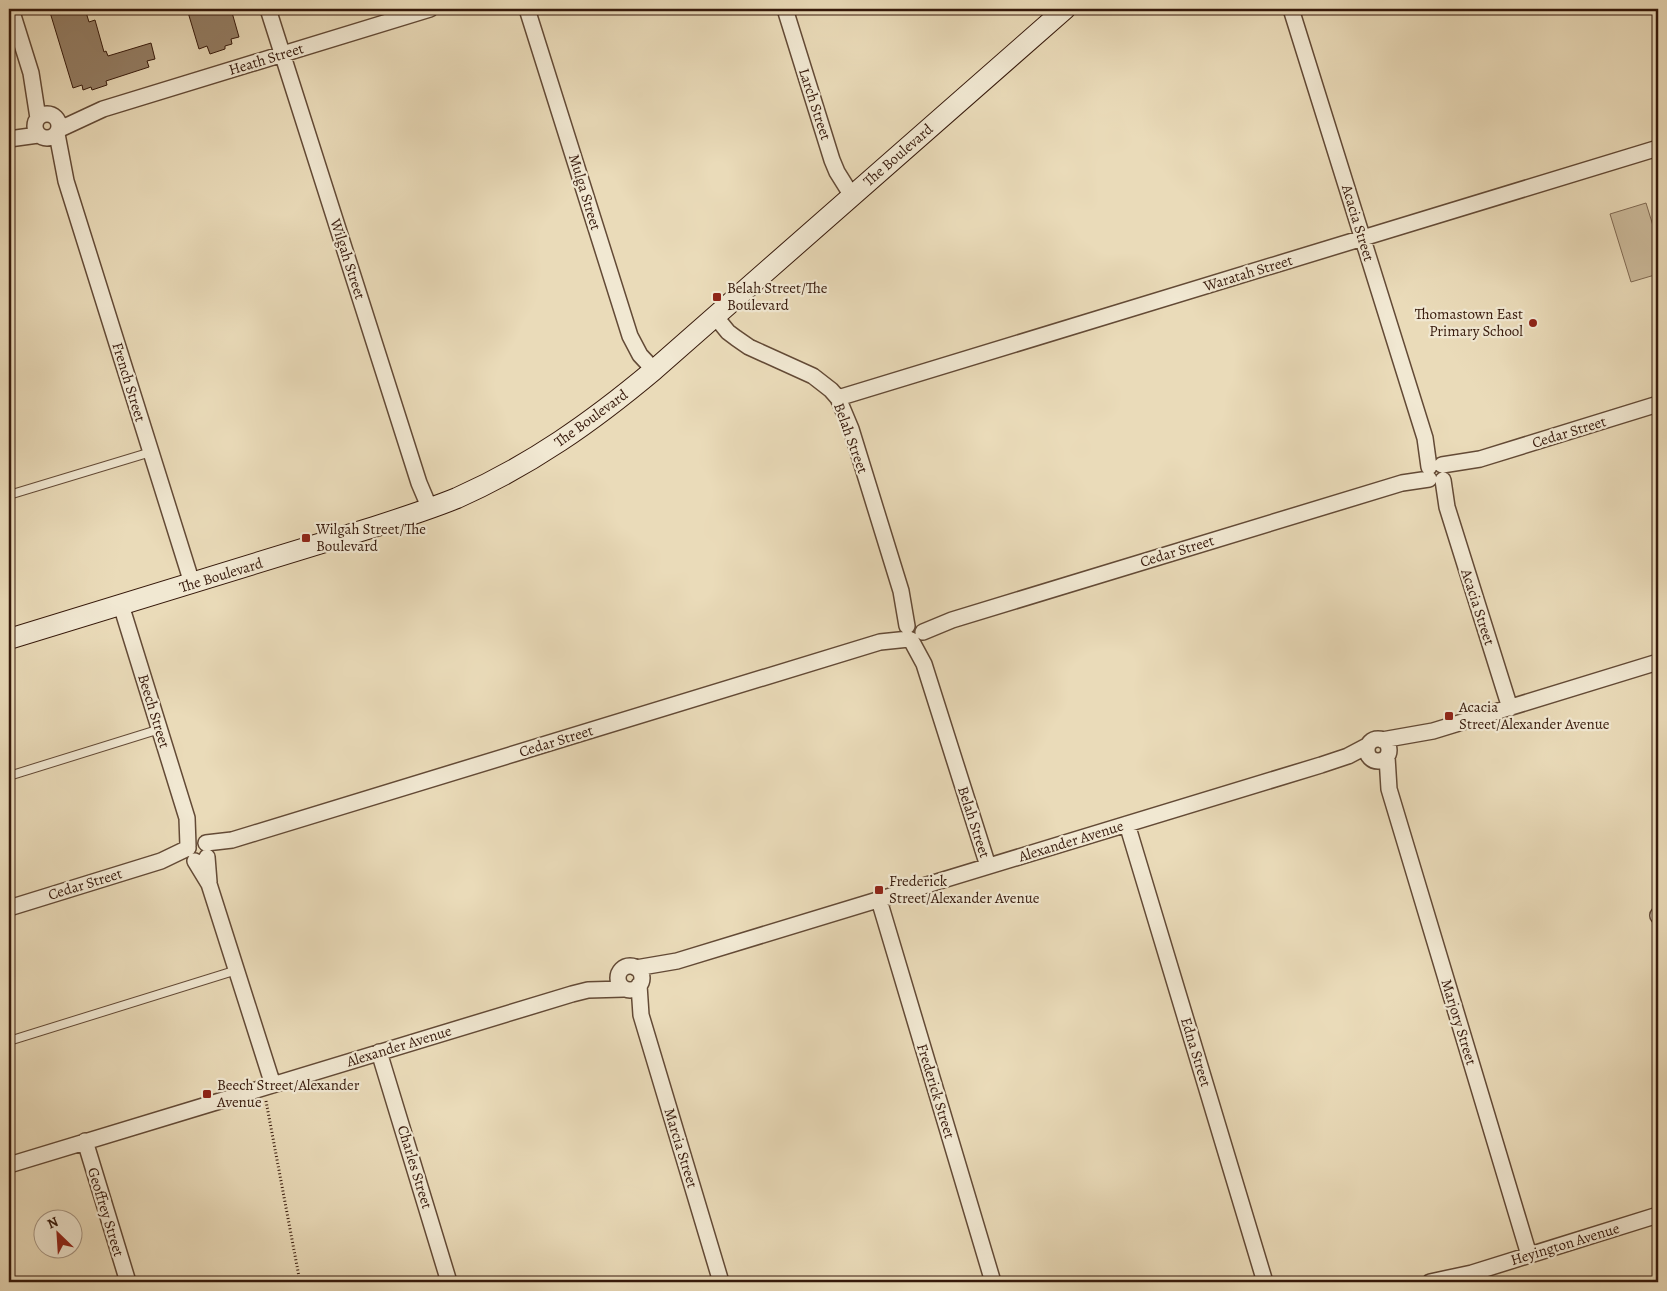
<svg xmlns="http://www.w3.org/2000/svg" width="1667" height="1291" font-family="Alegreya,serif">
<style>
.green{fill:#cbba9b;stroke:#806a53}
.building{fill:#947e65;stroke:#36190b}
.lines{fill:none;stroke-linecap:round;stroke-linejoin:round}
.lane-casing{stroke:#634a36;stroke-width:10}
.street-casing{stroke:#634a36;stroke-width:18}
.secondary-casing{stroke:#36190b;stroke-width:22}
.path{stroke:#36190b;stroke-width:3;stroke-dasharray:1 2.5;stroke-linecap:butt}
.lane{stroke:#f1e8d2;stroke-width:8}
.street{stroke:#f1e8d2;stroke-width:15}
.secondary{stroke:#f1e8d2;stroke-width:20}
.poi-dot{fill:#8f2418;stroke:#f1e8d2;stroke-width:2}
.labels{text-anchor:middle;stroke-width:4.5;stroke-linejoin:round;paint-order:stroke}
.street-label{font-size:15px;fill:#36190b;stroke:#f1e8d2}
.poi-label{font-size:15px;fill:#36190b;stroke:#f1e8d2;text-anchor:start}
</style>
<rect width="100%" height="100%" fill="#eadbb9"/>
<filter id="stains"><feTurbulence type="fractalNoise" baseFrequency=".004" numOctaves="4"/><feColorMatrix values="0 0 0 0 .2 0 0 0 0 .09 0 0 0 0 .02 0 0 0 .5 -.17"/></filter>
<radialGradient id="worn" r=".72"><stop offset=".6" stop-color="#630" stop-opacity="0"/><stop offset="1" stop-color="#630" stop-opacity=".3"/></radialGradient>
<path class="green" d="M 1646,203 L 1658,242 L 1658,274 L 1631,282 L 1610,214 Z"/>
<path class="building" d="M 49,9 L 85,9 L 89,22 L 95,20 L 104,52 L 106,51 L 108,56 L 151,43 L 155,59 L 147,61 L 149,67 L 106,81 L 107,85 L 92,90 L 91,87 L 83,90 L 82,85 L 73,88 Z
M 187,9 L 231,9 L 239,37 L 231,39 L 232,44 L 225,46 L 225,49 L 210,54 L 207,46 L 199,49 Z"/>
<g class="lines">
<g class="lane-casing">
<path id="lane" d="M 9,495 L 151,452
M 9,776 L 160,729
M 9,1041 L 237,970"/>
</g>
<g class="street-casing">
<path id="street" d="M 11,9 L 31,73 L 38,118
M 268,9 L 419,483 L 430,509
M 527,9 L 630,336 L 640,355 L 654,370
M 785,9 L 832,160 L 837,172 L 852,196
M 1291,9 L 1425,438 L 1429,467
M35 126a12 12 0 1 1 24 0a12 12 0 1 1-24 0Z
M 60,129 L 103,109 L 430,9
M 57,134 L 66,181 L 192,583
M 9,139 L 38,135
M 715,316 L 728,332 L 736,338 L 749,347 L 813,376 L 831,390 L 838,398 L 851,429 L 901,591 L 907,626
M 838,398 L 1658,148
M 1442,465 L 1480,459 L 1658,404
M 1443,480 L 1447,507 L 1510,708
M 121,605 L 187,818 L 188,846
M 923,632 L 952,620 L 1402,483 L 1429,479
M 911,640 L 924,664 L 988,866
M1367 750a11 11 0 1 1 22 0a11 11 0 1 1-22 0Z
M 1382,740 L 1433,731 L 1658,662
M 1387,757 L 1389,789 L 1529,1255
M 1127,824 L 1265,1282
M 206,843 L 232,840 L 255,833 L 880,642 L 909,639
M 207,857 L 209,882
M 195,861 L 209,884 L 273,1085
M 879,900 L 993,1282
M 9,908 L 161,861 L 188,848
M 1658,915 L 1658,916
M618 978a12 12 0 1 1 24 0a12 12 0 1 1-24 0Z
M 636,968 L 677,961 L 1321,765 L 1348,756 L 1367,746
M 639,985 L 641,1015 L 721,1282
M 379,1052 L 449,1282
M 85,1141 L 128,1282
M 9,1165 L 572,994 L 588,990 L 624,989
M 1430,1282 L 1472,1273 L 1658,1215"/>
</g>
<g class="secondary-casing">
<path id="secondary" d="M 9,639 L 374,527 C 402,518 430,509 457,498 C 531,465 592,422 654,370 L 1065,9"/>
</g>
<path class="path" d="M 266,1101 L 300,1282"/>
<use href="#lane" class="lane"/>
<use href="#street" class="street"/>
<use href="#secondary" class="secondary"/>
</g>
<g class="poi-dot">
<rect x="712" y="292" width="10" height="10" rx="2.5"/>
<circle cx="1533" cy="323" r="5"/>
<rect x="301" y="533" width="10" height="10" rx="2.5"/>
<rect x="1444" y="711" width="10" height="10" rx="2.5"/>
<rect x="874" y="885" width="10" height="10" rx="2.5"/>
<rect x="202" y="1089" width="10" height="10" rx="2.5"/>
</g>
<g class="labels">
<g class="street-label">
<text transform="translate(266 59) rotate(-17)" y="5">Heath Street</text>
<text transform="translate(815 104) rotate(72)" y="5">Larch Street</text>
<text transform="translate(898 155) rotate(-41)" y="5">The Boulevard</text>
<text transform="translate(585 192) rotate(73)" y="5">Mulga Street</text>
<text transform="translate(1358 223) rotate(73)" y="5">Acacia Street</text>
<text transform="translate(348 259) rotate(72)" y="5">Wilgah Street</text>
<text transform="translate(1248 273) rotate(-17)" y="5">Waratah Street</text>
<text transform="translate(129 382) rotate(73)" y="5">French Street</text>
<text transform="translate(591 418) rotate(-36)" y="5">The Boulevard</text>
<text transform="translate(1569 432) rotate(-17)" y="5">Cedar Street</text>
<text transform="translate(851 438) rotate(70)" y="5">Belah Street</text>
<text transform="translate(1177 551) rotate(-17)" y="5">Cedar Street</text>
<text transform="translate(221 575) rotate(-17)" y="5">The Boulevard</text>
<text transform="translate(1478 607) rotate(72)" y="5">Acacia Street</text>
<text transform="translate(154 711) rotate(73)" y="5">Beech Street</text>
<text transform="translate(556 741) rotate(-17)" y="5">Cedar Street</text>
<text transform="translate(974 822) rotate(72)" y="5">Belah Street</text>
<text transform="translate(1071 841) rotate(-17)" y="5">Alexander Avenue</text>
<text transform="translate(85 884) rotate(-17)" y="5">Cedar Street</text>
<text transform="translate(1459 1022) rotate(73)" y="5">Marjory Street</text>
<text transform="translate(399 1046) rotate(-17)" y="5">Alexander Avenue</text>
<text transform="translate(1196 1052) rotate(73)" y="5">Edna Street</text>
<text transform="translate(936 1091) rotate(73)" y="5">Frederick Street</text>
<text transform="translate(681 1148) rotate(73)" y="5">Marcia Street</text>
<text transform="translate(415 1167) rotate(73)" y="5">Charles Street</text>
<text transform="translate(106 1212) rotate(73)" y="5">Geoffrey Street</text>
<text transform="translate(1565 1244) rotate(-17)" y="5">Heyington Avenue</text>
</g>
<g class="poi-label">
<text x="727" y="293">Belah Street/The<tspan x="727" dy="17">Boulevard</tspan></text>
<text x="1523" y="319" text-anchor="end">Thomastown East<tspan x="1523" dy="17">Primary School</tspan></text>
<text x="316" y="534">Wilgah Street/The<tspan x="316" dy="17">Boulevard</tspan></text>
<text x="1459" y="712">Acacia<tspan x="1459" dy="17">Street/Alexander Avenue</tspan></text>
<text x="889" y="886">Frederick<tspan x="889" dy="17">Street/Alexander Avenue</tspan></text>
<text x="217" y="1090">Beech Street/Alexander<tspan x="217" dy="17">Avenue</tspan></text>
</g>
</g>
<rect width="1667" height="1291" fill="none" stroke="#eadbb9" stroke-width="30"/>
<rect x="10" y="10" width="1647" height="1271" fill="none" stroke="#36190b" stroke-width="2.5"/>
<rect x="15" y="15" width="1637" height="1261" fill="none" stroke="#36190b"/>
<g transform="translate(58 1234) rotate(335)"><circle r="24" fill="#f1e8d2" stroke="#a69582"/>
<path d="M0-4L9 19L0 12L-9 19Z" fill="#8f2418"/>
<text y="-8" font-size="14" font-weight="bold" text-anchor="middle" fill="#36190b">N</text>
</g>
<rect width="100%" height="100%" filter="url(#stains)"/>
<rect width="100%" height="100%" fill="url(#worn)"/>
</svg>
